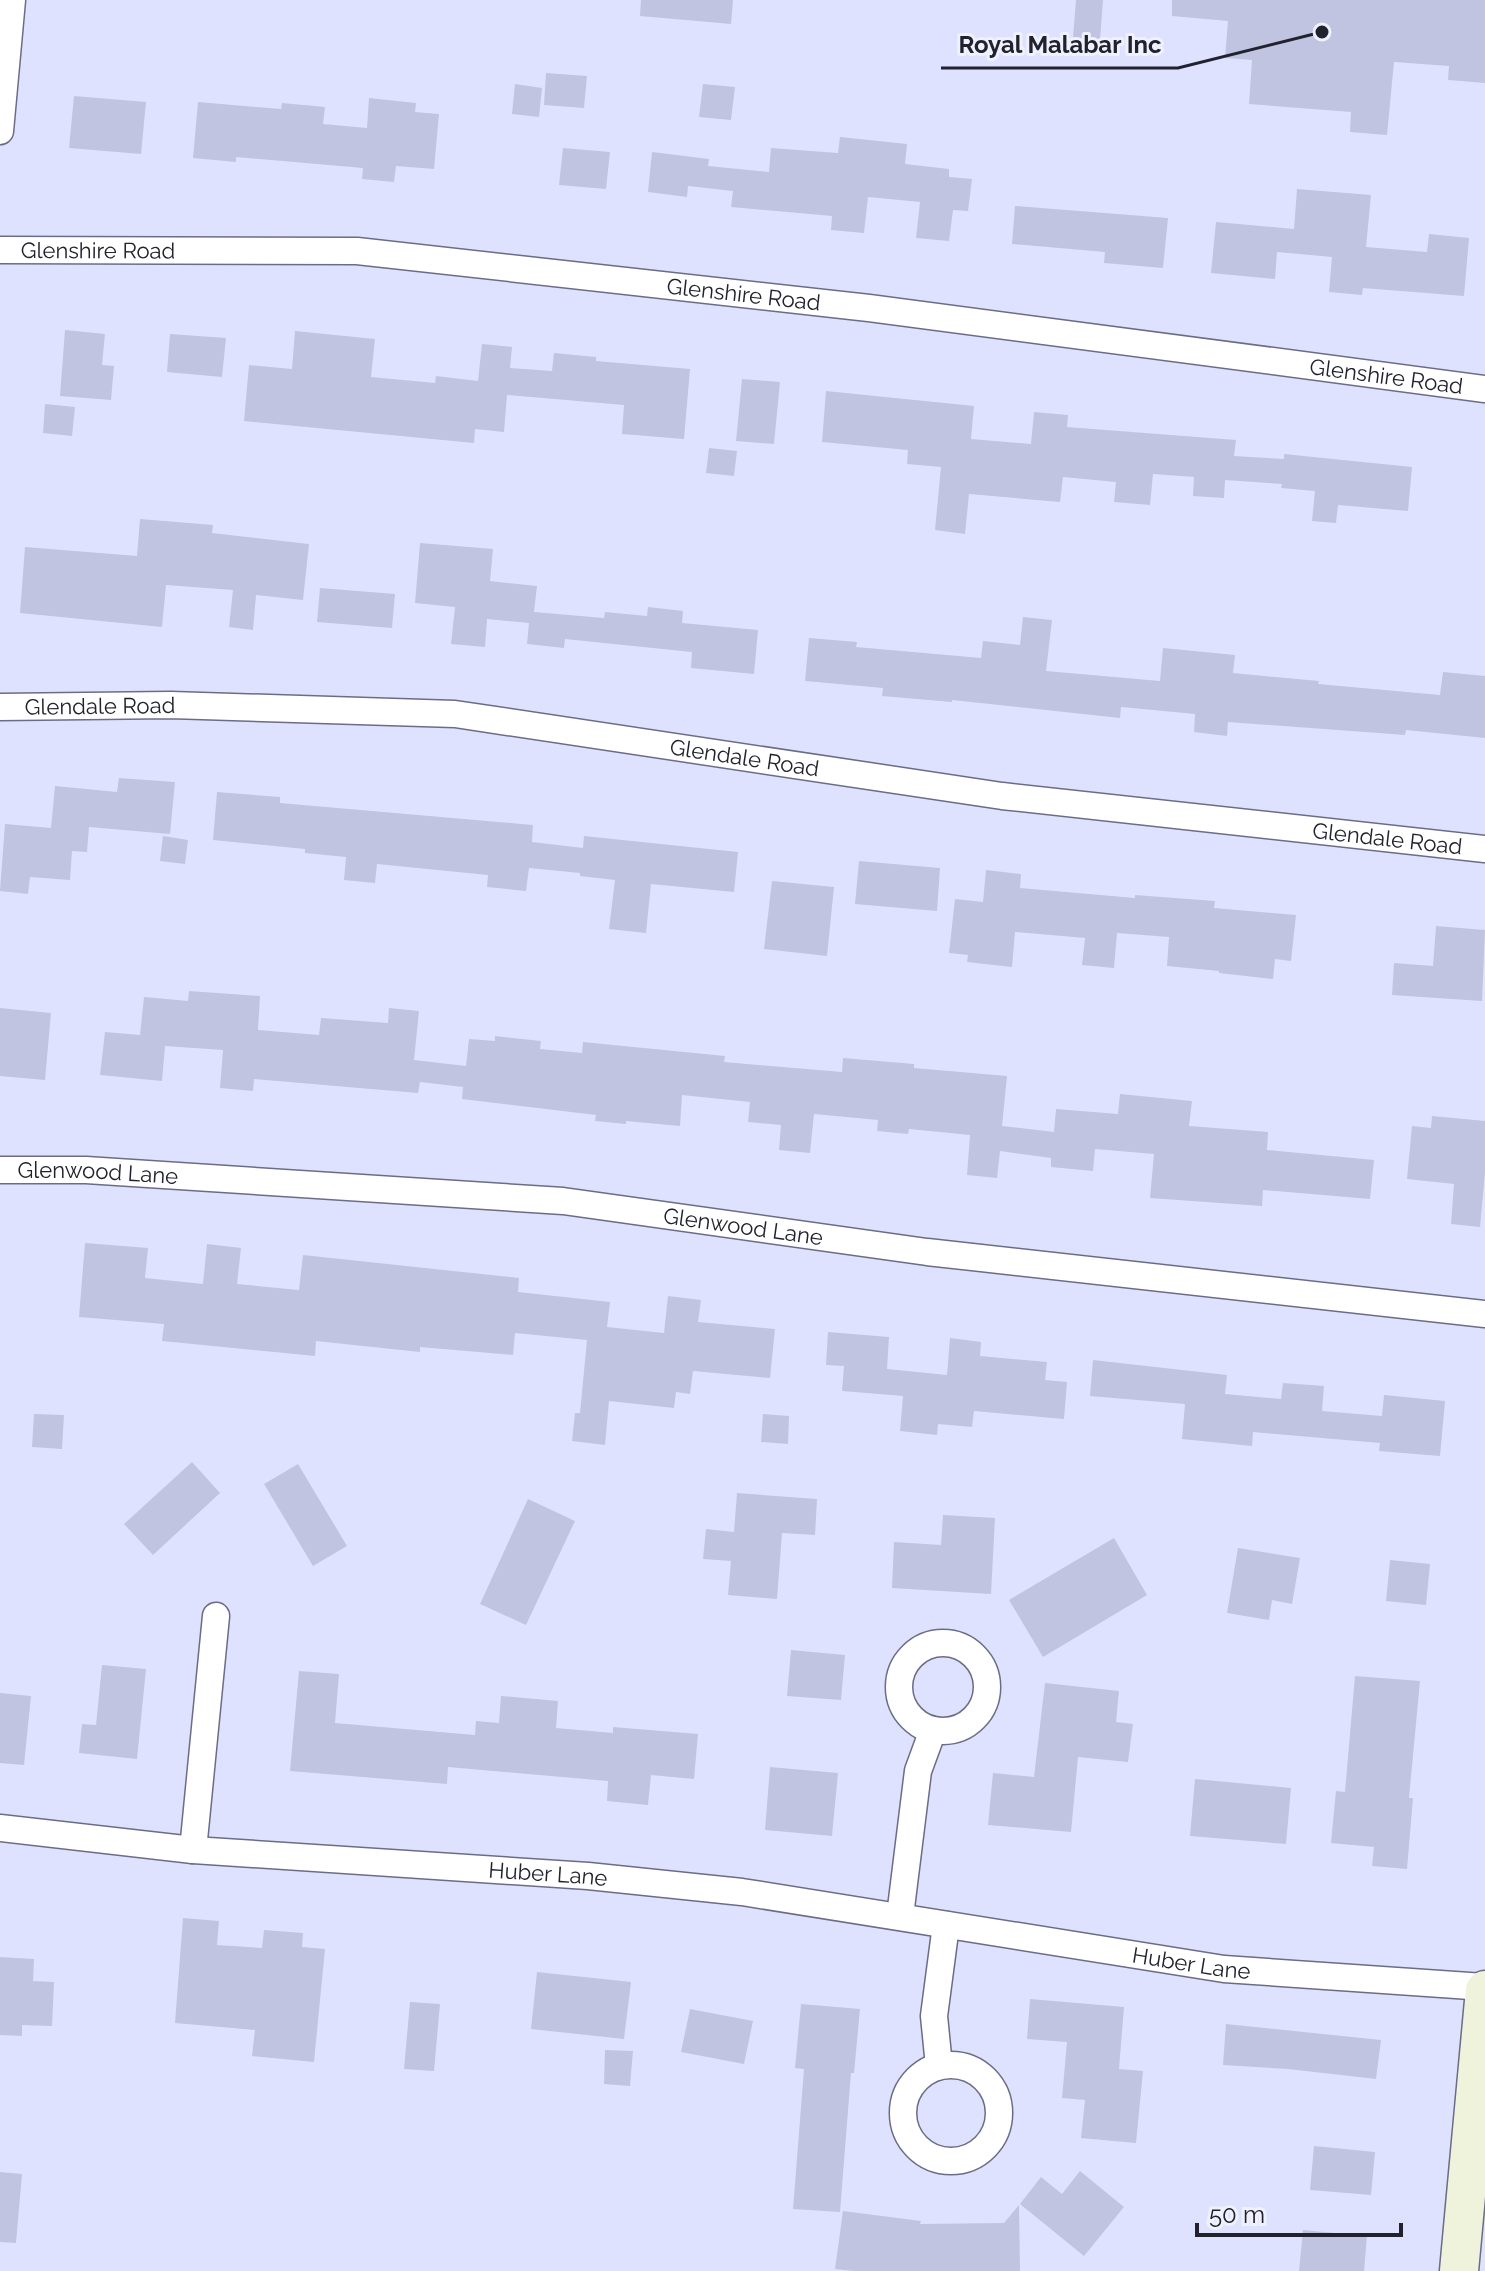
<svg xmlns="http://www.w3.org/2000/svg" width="1485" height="2271" font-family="Raleway,sans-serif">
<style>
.building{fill:#c1c4e0}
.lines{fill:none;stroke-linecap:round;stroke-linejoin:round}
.street-casing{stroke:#6b6c86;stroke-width:29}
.secondary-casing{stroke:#6b6c86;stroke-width:41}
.street{stroke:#fff;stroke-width:26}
.secondary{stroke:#f0f3dc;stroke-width:38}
.labels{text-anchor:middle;stroke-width:6;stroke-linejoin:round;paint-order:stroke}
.street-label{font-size:22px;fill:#21222d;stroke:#eff1fc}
.leader{fill:none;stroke:#21222d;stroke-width:3}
.callout-dot{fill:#21222d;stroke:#eff1fc;stroke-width:3}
.callout-label{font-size:24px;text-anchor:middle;font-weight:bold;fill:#21222d;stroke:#eff1fc;stroke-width:6;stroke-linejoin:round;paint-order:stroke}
</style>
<rect width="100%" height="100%" fill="#dfe2ff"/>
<path class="building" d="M 641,0 L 733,0 L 731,24 L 640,16 Z
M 1076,0 L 1103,0 L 1100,40 L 1073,38 Z
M 1172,0 L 1485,0 L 1485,83 L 1448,80 L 1449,66 L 1394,62 L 1387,135 L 1350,132 L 1351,112 L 1249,104 L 1252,60 L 1225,58 L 1228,21 L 1172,16 Z
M 546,73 L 587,76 L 584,108 L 544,105 Z
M 515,84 L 542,88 L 539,117 L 512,114 Z
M 703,84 L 735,87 L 731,120 L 699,117 Z
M 74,96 L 146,102 L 141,154 L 69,148 Z
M 369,98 L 416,103 L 415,112 L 439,114 L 434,169 L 396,166 L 394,182 L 362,179 L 363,168 L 236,157 L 236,162 L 193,158 L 198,102 L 281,109 L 282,103 L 325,107 L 323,124 L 367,128 Z
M 840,137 L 907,144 L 905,164 L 949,169 L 949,177 L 972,179 L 968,211 L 953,210 L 949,241 L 916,238 L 920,202 L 868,197 L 864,233 L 831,230 L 832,216 L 731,207 L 733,191 L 688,186 L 687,197 L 648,192 L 652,152 L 709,159 L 708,166 L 769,172 L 771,148 L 838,153 Z
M 563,148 L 610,152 L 606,189 L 559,185 Z
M 1297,189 L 1371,195 L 1366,247 L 1427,252 L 1429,234 L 1469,238 L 1464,296 L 1363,288 L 1362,295 L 1329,292 L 1332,257 L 1277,252 L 1275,279 L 1211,273 L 1216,222 L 1294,229 Z
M 1015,206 L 1168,218 L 1163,268 L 1104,263 L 1105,252 L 1012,244 Z
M 65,330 L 105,334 L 102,365 L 114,366 L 111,400 L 60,396 Z
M 295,331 L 375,339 L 371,377 L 435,383 L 436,376 L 478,381 L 482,344 L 512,347 L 510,368 L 552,371 L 554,353 L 596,357 L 596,361 L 690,369 L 684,439 L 622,434 L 624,405 L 507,395 L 504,432 L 475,429 L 474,443 L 244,421 L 249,365 L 292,369 Z
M 170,334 L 226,338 L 222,377 L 167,372 Z
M 742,379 L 780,382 L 774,444 L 736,441 Z
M 826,391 L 974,406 L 971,439 L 1031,444 L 1034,412 L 1068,415 L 1067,427 L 1236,440 L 1234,456 L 1284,459 L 1284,454 L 1412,467 L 1408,511 L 1338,505 L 1336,523 L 1312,521 L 1315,491 L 1281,488 L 1282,484 L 1225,480 L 1224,498 L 1193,496 L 1194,477 L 1153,474 L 1150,505 L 1114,502 L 1116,482 L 1063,477 L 1060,502 L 969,494 L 965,534 L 935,530 L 941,467 L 907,464 L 908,450 L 822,442 Z
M 45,404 L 75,407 L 72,436 L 43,433 Z
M 709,448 L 737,451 L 734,476 L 706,473 Z
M 140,519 L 213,525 L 212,533 L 309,544 L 303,600 L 256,595 L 253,630 L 229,627 L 233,590 L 166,585 L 162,627 L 20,613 L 25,547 L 137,556 Z
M 420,543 L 493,549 L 490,581 L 537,586 L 534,612 L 604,618 L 605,612 L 647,616 L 648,607 L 683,611 L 682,623 L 758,630 L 754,674 L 691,668 L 692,652 L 565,639 L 564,648 L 527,644 L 529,623 L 487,619 L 485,647 L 451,644 L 455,607 L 415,603 Z
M 320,588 L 395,594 L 392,628 L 317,622 Z
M 1023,617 L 1052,620 L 1046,671 L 1160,681 L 1163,648 L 1235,655 L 1233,673 L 1319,681 L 1318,684 L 1440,695 L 1443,672 L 1485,676 L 1485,738 L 1406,730 L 1405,735 L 1228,722 L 1227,736 L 1194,732 L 1195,714 L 1121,707 L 1120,718 L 952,700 L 952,702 L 882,696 L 883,688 L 805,681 L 809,638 L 857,642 L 856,647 L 981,658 L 983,641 L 1020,645 Z
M 119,778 L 175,782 L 170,834 L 89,827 L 87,852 L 72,851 L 70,880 L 30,877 L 28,894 L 0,891 L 5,824 L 51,828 L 55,786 L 117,792 Z
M 217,792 L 280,797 L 280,803 L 533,825 L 532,842 L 583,848 L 584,836 L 738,852 L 734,892 L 651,884 L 646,933 L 609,929 L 615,880 L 580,876 L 580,873 L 529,868 L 526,891 L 487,887 L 488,875 L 377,864 L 375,883 L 344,880 L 346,857 L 305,853 L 305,849 L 213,840 Z
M 163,836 L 188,840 L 185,864 L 160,861 Z
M 859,861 L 940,868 L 937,911 L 855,904 Z
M 986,870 L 1021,874 L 1020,888 L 1135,898 L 1135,895 L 1215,901 L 1214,908 L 1296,915 L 1291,961 L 1275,959 L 1273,979 L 1219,973 L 1219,971 L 1167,966 L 1169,937 L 1117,933 L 1114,968 L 1082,965 L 1085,938 L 1015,932 L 1012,967 L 967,962 L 968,955 L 949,953 L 955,899 L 983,902 Z
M 772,881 L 834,887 L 827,956 L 764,949 Z
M 1436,926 L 1485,930 L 1482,1001 L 1392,995 L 1394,963 L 1433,966 Z
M 189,991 L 260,996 L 258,1030 L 319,1035 L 321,1018 L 388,1023 L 389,1008 L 419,1011 L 414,1060 L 466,1066 L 469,1039 L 495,1041 L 495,1036 L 541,1041 L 540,1049 L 582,1053 L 583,1042 L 725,1056 L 724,1062 L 842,1072 L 843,1058 L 914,1064 L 914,1068 L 1007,1076 L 1002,1126 L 1054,1132 L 1056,1109 L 1118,1114 L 1120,1094 L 1192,1101 L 1189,1126 L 1268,1132 L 1267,1150 L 1374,1160 L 1370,1199 L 1263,1190 L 1262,1206 L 1150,1198 L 1154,1154 L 1095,1149 L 1093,1171 L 1051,1167 L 1051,1158 L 1000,1151 L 997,1178 L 967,1175 L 970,1135 L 909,1129 L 908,1134 L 877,1131 L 878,1120 L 814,1114 L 810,1153 L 779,1150 L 781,1125 L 748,1122 L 750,1102 L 682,1095 L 680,1126 L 626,1121 L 626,1124 L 595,1121 L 596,1115 L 462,1099 L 463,1087 L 420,1082 L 418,1093 L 254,1079 L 253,1091 L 220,1088 L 223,1050 L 165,1046 L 162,1081 L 100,1075 L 105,1032 L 140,1035 L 144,997 L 188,1001 Z
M 0,1008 L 51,1013 L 45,1080 L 0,1076 Z
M 1432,1116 L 1485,1121 L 1485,1172 L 1480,1227 L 1451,1224 L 1454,1184 L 1407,1179 L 1412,1126 L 1431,1128 Z
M 85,1243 L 148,1248 L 145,1278 L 203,1284 L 207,1244 L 241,1248 L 237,1284 L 299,1290 L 303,1255 L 519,1278 L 518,1292 L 610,1302 L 607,1327 L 664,1333 L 668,1296 L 701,1300 L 698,1322 L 775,1329 L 770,1378 L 693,1371 L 690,1394 L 676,1392 L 674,1408 L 609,1401 L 605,1445 L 572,1441 L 575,1413 L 580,1413 L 587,1340 L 515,1333 L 513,1355 L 420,1347 L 420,1352 L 316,1341 L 315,1356 L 162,1341 L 164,1324 L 79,1317 Z
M 828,1332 L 889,1337 L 887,1369 L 947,1375 L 950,1338 L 981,1342 L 980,1356 L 1047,1362 L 1045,1380 L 1067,1382 L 1064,1419 L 974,1411 L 972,1427 L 938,1424 L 937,1435 L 900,1431 L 903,1396 L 842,1391 L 844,1366 L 826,1365 Z
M 1093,1360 L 1227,1375 L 1225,1394 L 1281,1399 L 1283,1383 L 1324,1386 L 1322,1411 L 1382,1416 L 1384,1395 L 1445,1401 L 1440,1456 L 1379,1451 L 1380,1443 L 1253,1432 L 1252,1446 L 1182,1439 L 1185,1404 L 1090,1396 Z
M 34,1414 L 64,1415 L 62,1449 L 32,1447 Z
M 763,1414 L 789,1416 L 788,1444 L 761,1442 Z
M 192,1462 L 220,1493 L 153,1555 L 124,1524 Z
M 298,1464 L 347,1546 L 313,1566 L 264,1484 Z
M 737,1493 L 817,1499 L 815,1535 L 782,1533 L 777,1599 L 728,1595 L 731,1561 L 703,1559 L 706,1529 L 734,1532 Z
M 528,1499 L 575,1521 L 526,1625 L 480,1604 Z
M 943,1515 L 995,1518 L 991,1594 L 892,1588 L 894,1542 L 941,1545 Z
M 1114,1538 L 1147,1595 L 1043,1657 L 1009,1600 Z
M 1238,1548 L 1300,1558 L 1292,1604 L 1272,1600 L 1269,1620 L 1227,1613 Z
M 1390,1560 L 1430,1564 L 1426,1605 L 1386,1601 Z
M 791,1650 L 845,1655 L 841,1700 L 787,1696 Z
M 102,1665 L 146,1669 L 137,1759 L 79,1753 L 82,1724 L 96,1725 Z
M 299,1671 L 339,1674 L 335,1723 L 475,1735 L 476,1721 L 499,1723 L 501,1696 L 558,1701 L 556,1728 L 613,1733 L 613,1727 L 698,1734 L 694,1779 L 651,1775 L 648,1805 L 607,1801 L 608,1781 L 448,1767 L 447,1784 L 290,1771 Z
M 1355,1676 L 1420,1681 L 1409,1798 L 1413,1798 L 1407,1869 L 1372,1866 L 1374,1847 L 1331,1843 L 1336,1791 L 1345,1792 Z
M 1045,1683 L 1119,1691 L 1116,1722 L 1133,1724 L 1128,1762 L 1078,1757 L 1071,1832 L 988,1825 L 993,1773 L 1034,1777 Z
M 0,1693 L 31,1696 L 24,1765 L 0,1763 Z
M 770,1767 L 838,1773 L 832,1836 L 765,1830 Z
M 1195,1779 L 1291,1788 L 1286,1844 L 1190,1836 Z
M 183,1918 L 219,1921 L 217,1945 L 262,1948 L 264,1930 L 303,1933 L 302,1947 L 325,1949 L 314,2062 L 252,2056 L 255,2030 L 175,2023 Z
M 0,1957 L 34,1959 L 33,1981 L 54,1982 L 52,2026 L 22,2025 L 22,2036 L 0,2035 Z
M 537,1972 L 631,1982 L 624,2039 L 531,2029 Z
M 1030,1999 L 1124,2007 L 1119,2069 L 1143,2071 L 1136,2143 L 1081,2138 L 1085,2100 L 1062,2098 L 1067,2042 L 1027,2039 Z
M 410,2002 L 440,2004 L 434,2071 L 404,2069 Z
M 801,2004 L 860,2009 L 854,2073 L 851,2073 L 840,2212 L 793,2209 L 804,2069 L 795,2068 Z
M 690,2009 L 753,2021 L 744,2064 L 681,2052 Z
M 1226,2024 L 1381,2040 L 1376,2079 L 1288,2069 L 1223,2065 Z
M 605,2050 L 633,2051 L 630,2086 L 604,2084 Z
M 1314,2146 L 1375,2152 L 1371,2195 L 1310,2190 Z
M 1080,2171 L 1124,2207 L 1084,2256 L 1020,2204 L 1041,2177 L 1062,2194 Z
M 0,2172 L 22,2174 L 16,2243 L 0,2242 Z
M 1019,2205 L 1020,2271 L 854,2271 L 835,2269 L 843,2211 L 921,2221 L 920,2224 L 1004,2223 Z
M 1303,2230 L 1367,2236 L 1364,2271 L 1299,2271 Z"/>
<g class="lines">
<g class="street-casing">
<g id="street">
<path d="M 0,131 L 12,0"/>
<path id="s1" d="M 0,250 L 357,251 L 869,308 L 1485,389"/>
<path id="s2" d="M 0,707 L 171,705 L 455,714 L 1002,796 L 1485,849"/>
<path id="s3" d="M 0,1170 L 86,1170 L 563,1201 L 927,1252 L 1485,1314"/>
<circle cx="943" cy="1687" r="44"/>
<path id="s4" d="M 0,1828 L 193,1850 L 588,1876 L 742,1892 L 1224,1969 L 1485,1987"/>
<path d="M 193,1850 L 216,1616"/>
<path d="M 900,1916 L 918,1771 L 933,1730"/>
<circle cx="951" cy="2113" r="48"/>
<path d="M 939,2066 L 934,2016 L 946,1925"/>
</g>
</g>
<g class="secondary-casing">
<path id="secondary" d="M 1459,2271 L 1485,1990"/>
</g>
<use href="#street" class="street"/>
<use href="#secondary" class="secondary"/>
</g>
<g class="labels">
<g class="street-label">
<text dy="8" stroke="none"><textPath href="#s1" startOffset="98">Glenshire Road</textPath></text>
<text dy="8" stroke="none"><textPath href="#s1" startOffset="746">Glenshire Road</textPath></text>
<text dy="8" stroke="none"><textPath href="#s1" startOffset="1394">Glenshire Road</textPath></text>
<text dy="8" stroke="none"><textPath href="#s2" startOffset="100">Glendale Road</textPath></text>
<text dy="8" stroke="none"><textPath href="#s2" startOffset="748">Glendale Road</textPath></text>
<text dy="8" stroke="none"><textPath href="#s2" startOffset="1396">Glendale Road</textPath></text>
<text dy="8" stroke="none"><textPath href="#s3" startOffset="98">Glenwood Lane</textPath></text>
<text dy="8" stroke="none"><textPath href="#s3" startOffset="746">Glenwood Lane</textPath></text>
<text dy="8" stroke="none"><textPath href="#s4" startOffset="550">Huber Lane</textPath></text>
<text dy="8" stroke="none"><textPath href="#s4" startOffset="1200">Huber Lane</textPath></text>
</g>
</g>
<path class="leader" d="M1322 32L1178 68H941"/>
<circle class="callout-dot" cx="1322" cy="32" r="8"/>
<g class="callout-label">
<text x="1060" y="53">Royal Malabar Inc</text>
</g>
<path d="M1197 2223v12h204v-12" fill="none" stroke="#21222d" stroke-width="4"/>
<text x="1209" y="2223" font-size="24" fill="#21222d" stroke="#eff1fc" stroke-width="6" paint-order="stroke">50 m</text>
</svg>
